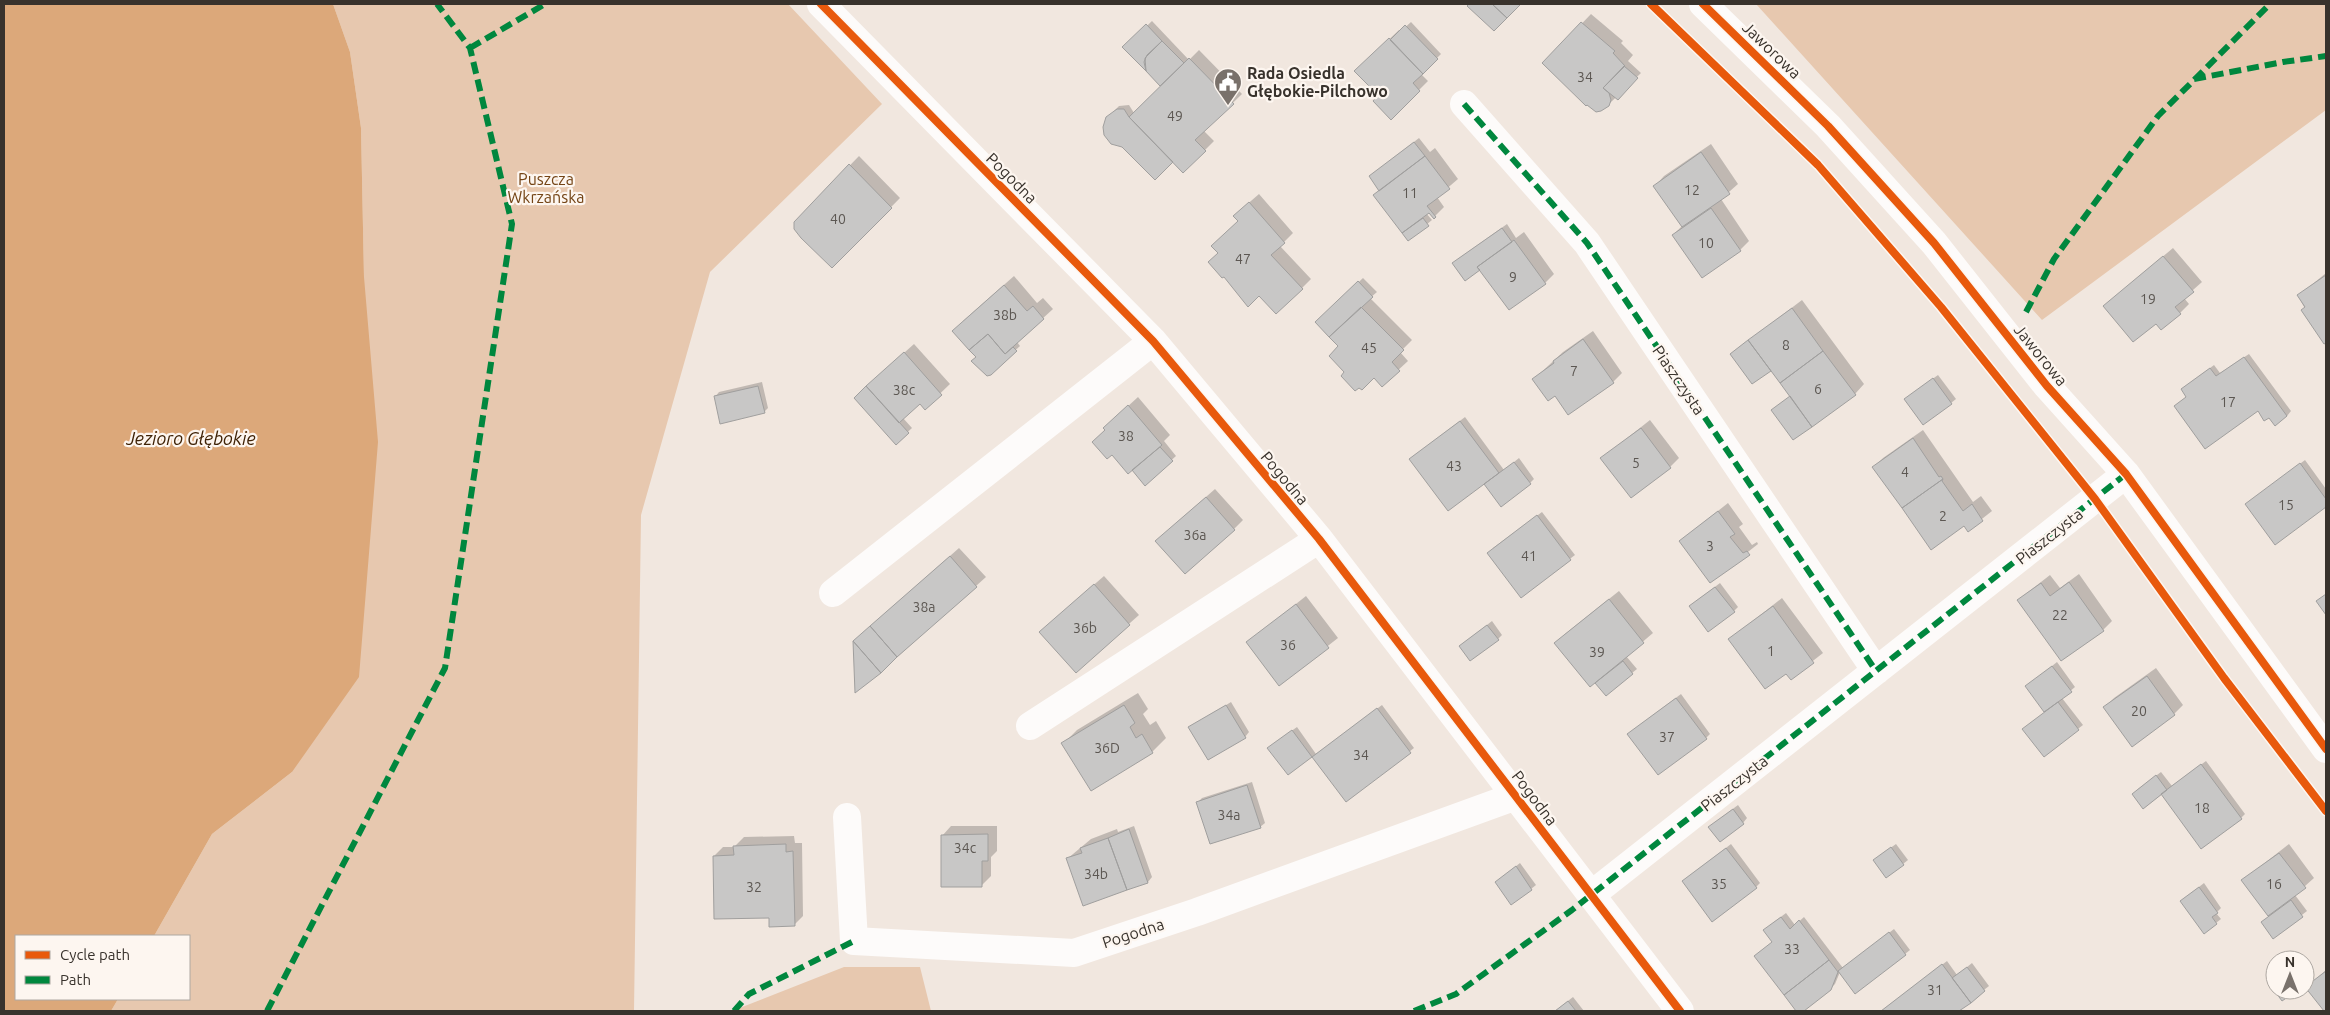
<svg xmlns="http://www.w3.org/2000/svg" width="2330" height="1015" font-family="Ubuntu,sans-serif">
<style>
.green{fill:#e7c8af}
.water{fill:#dca87a}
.shadow{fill:#0003}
.building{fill:#c8c7c6;stroke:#a09f9e}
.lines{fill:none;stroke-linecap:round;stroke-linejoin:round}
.minor{stroke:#fdfbfa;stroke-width:28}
.quiet{stroke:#00873e;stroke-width:6;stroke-dasharray:12 6;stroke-linecap:butt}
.cycleway-casing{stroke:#fdf6f0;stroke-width:11}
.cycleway{stroke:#e8590c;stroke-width:8}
.labels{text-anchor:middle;stroke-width:4.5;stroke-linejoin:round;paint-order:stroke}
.number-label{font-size:14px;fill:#5c5752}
.street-label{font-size:16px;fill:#38322c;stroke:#fdf6f0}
.poi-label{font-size:16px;font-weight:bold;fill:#38322c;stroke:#fdf6f0;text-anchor:start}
.park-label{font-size:16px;fill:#744415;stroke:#fdf6f0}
.water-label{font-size:18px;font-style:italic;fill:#3f2206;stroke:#fdf6f0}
</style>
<rect width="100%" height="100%" fill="#f1e7df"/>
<path class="green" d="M 333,4 L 788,4 L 882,104 L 710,272 L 641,515 L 634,1011 L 111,1011 L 118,999 L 189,999 L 189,936 L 154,936 L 212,834 L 292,772 L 364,277 L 361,128 L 350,52 Z
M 1756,4 L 2326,4 L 2326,110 L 2042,320 Z
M 844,967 L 920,967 L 931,1011 L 732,1011 Z"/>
<path class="water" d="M 4,4 L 333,4 L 350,52 L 361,128 L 364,277 L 378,442 L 359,677 L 292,772 L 212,834 L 154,936 L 16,936 L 16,999 L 118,999 L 111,1011 L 4,1011 Z"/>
<path class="shadow" d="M 1591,14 L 1623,41 L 1621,43 L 1633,55 L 1628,61 L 1641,73 L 1608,105 L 1544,63 Z
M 1152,21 L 1189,60 L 1199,50 L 1242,94 L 1204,131 L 1214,141 L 1205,150 L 1114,111 L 1119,106 L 1129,105 L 1134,113 L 1162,86 L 1124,48 Z
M 1411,22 L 1441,54 L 1421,74 L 1428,81 L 1391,118 L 1365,62 L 1399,30 L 1400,32 Z
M 1419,138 L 1430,152 L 1435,148 L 1458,179 L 1437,197 L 1444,207 L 1434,217 L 1429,211 L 1426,213 L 1432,220 L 1408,240 L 1380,190 L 1375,172 Z
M 1711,144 L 1738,184 L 1721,199 L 1749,241 L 1740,250 L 1673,235 L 1683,225 L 1655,186 L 1664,176 Z
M 859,156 L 900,198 L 832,267 L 795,222 Z
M 1259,194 L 1293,233 L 1280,246 L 1311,279 L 1302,288 L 1219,253 L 1239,221 L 1244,207 Z
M 1507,224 L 1516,238 L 1524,232 L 1554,274 L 1545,283 L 1480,268 L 1458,259 Z
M 2173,248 L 2202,282 L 2184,298 L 2189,304 L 2180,313 L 2161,328 L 2156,322 L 2104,306 Z
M 2326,273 L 2326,341 L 2324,343 L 2298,296 Z
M 1014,276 L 1037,303 L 1043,298 L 1053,309 L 1017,342 L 1020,346 L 990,374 L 977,357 L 963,321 Z
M 1363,278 L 1377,292 L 1370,298 L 1412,340 L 1400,352 L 1408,361 L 1382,385 L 1374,376 L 1346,372 L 1340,346 L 1317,322 Z
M 1802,300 L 1864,384 L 1855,394 L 1794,439 L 1791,396 L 1771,369 L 1752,383 L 1731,354 Z
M 1593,331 L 1622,373 L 1613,382 L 1556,395 L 1534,379 L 1563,352 Z
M 914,344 L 950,384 L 925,408 L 920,402 L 903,418 L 912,428 L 896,443 L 877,377 Z
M 2249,354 L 2291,411 L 2287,416 L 2269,416 L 2258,410 L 2182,389 L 2214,365 L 2220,373 Z
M 1938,375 L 1956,399 L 1951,403 L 1905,399 Z
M 762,382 L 768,408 L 764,412 L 715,397 L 719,392 Z
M 1138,397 L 1170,435 L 1164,441 L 1176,456 L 1145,484 L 1106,430 L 1114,419 Z
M 1465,417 L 1504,470 L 1519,458 L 1534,479 L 1530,483 L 1485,483 L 1415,455 Z
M 1650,420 L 1679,458 L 1670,467 L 1602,458 Z
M 1923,430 L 1973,502 L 1981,496 L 1992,511 L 1968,530 L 1964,525 L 1874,467 L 1883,458 Z
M 2305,460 L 2326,489 L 2326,506 L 2275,543 L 2246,504 Z
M 1215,489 L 1243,520 L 1234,529 L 1166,532 Z
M 1728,503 L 1743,524 L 1739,527 L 1752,545 L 1757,542 L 1758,544 L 1710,582 L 1680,541 Z
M 1542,512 L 1575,555 L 1521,596 L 1493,548 Z
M 959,548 L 986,577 L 897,657 L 881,617 Z
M 2079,574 L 2112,621 L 2103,630 L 2018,600 L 2050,575 L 2060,588 Z
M 1104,576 L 1139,615 L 1076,671 L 1050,623 Z
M 1720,583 L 1738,607 L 1734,611 L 1695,602 Z
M 1619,591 L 1653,633 L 1626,656 L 1637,669 L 1606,694 L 1601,678 L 1565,634 Z
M 1306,596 L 1338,638 L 1279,684 L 1248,642 Z
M 1782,598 L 1823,653 L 1791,678 L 1786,672 L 1730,639 Z
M 1492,621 L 1502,635 L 1498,639 L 1465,642 Z
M 2057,662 L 2075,687 L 2062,698 L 2083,725 L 2044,755 L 2045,712 L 2027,686 Z
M 2156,668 L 2183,705 L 2174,714 L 2105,707 L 2114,698 Z
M 1138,693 L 1148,709 L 1143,714 L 1150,725 L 1156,721 L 1166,738 L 1152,752 L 1091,789 L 1063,744 L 1077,730 Z
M 1681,694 L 1710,734 L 1706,738 L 1633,730 Z
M 1231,702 L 1249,732 L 1245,737 L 1190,727 Z
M 1382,705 L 1414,748 L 1346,801 L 1312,756 L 1288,774 L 1273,744 L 1297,727 L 1316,754 Z
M 2206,761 L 2245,814 L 2241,818 L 2162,794 L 2144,808 L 2138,789 L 2161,772 L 2172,786 Z
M 1252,782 L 1265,823 L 1260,827 L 1198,802 L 1202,798 Z
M 1738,805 L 1747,818 L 1743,823 L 1714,823 Z
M 951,826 L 997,826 L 997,851 L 991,857 L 991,876 L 982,885 L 942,836 Z
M 1134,826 L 1152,877 L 1148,882 L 1084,904 L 1067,859 L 1091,839 L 1117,829 L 1118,832 Z
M 794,836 L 795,843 L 802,843 L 803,916 L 794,925 L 771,917 L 714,856 L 723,847 L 734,847 L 744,837 Z
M 1731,844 L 1760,883 L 1756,887 L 1683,881 Z
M 1896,844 L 1908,860 L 1903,864 L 1879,856 Z
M 2289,844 L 2314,878 L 2295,895 L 2307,911 L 2274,937 L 2263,922 L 2269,916 L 2243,880 Z
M 1520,863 L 1536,885 L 1531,889 L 1496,882 Z
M 2204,883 L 2221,908 L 2216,913 L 2221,919 L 2216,923 L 2181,901 Z
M 1786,913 L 1795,925 L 1804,917 L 1843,968 L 1894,929 L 1910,950 L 1905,954 L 1840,972 L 1835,984 L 1830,989 L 1802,1011 L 1798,1011 L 1755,956 L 1773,942 L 1769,926 Z
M 1947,961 L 1957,975 L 1972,963 L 1989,986 L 1957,1011 L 1881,1011 Z
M 2326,970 L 2326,1011 L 2307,987 Z
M 2305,973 L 2310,979 L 2305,984 Z
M 1573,997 L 1584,1011 L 1555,1011 Z"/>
<path class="building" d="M 1469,4 L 1492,4 L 1507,18 L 1494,31 L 1467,6 Z
M 1492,4 L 1521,4 L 1507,18 Z
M 1581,22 L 1615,51 L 1613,53 L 1625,66 L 1603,88 L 1609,93 L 1611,100 L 1609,106 L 1601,111 L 1596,112 L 1587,105 L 1586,106 L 1542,63 Z
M 1146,24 L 1162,41 L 1145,58 L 1146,71 L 1122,47 Z
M 1405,25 L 1438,59 L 1423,74 L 1390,40 Z
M 1389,38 L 1423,74 L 1413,83 L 1420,91 L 1391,120 L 1373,101 L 1378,95 L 1354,71 Z
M 1162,41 L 1184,63 L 1160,86 L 1146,71 L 1144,62 L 1147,55 Z
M 1189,58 L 1234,104 L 1195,140 L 1206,151 L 1183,173 L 1129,117 Z
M 1624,66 L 1638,78 L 1618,100 L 1603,88 Z
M 1117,109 L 1124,109 L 1129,117 L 1173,162 L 1155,180 L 1122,147 L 1111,144 L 1104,135 L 1103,127 L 1106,117 Z
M 1414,142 L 1425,156 L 1379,191 L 1369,176 Z
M 1701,152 L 1730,194 L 1682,227 L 1653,186 Z
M 1425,156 L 1450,189 L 1427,206 L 1436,217 L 1434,219 L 1429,213 L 1402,233 L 1373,195 Z
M 849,164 L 892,208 L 832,268 L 801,238 L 794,229 L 794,222 Z
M 1249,202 L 1285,243 L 1271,255 L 1303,289 L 1276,314 L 1259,296 L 1248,307 L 1224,277 L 1222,278 L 1208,262 L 1218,253 L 1211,246 L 1238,221 L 1233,216 Z
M 1711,208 L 1741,251 L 1702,278 L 1672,235 Z
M 1423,218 L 1429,226 L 1408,241 L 1402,233 Z
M 1502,228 L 1512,242 L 1477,267 L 1480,270 L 1465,281 L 1452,263 Z
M 1514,240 L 1546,284 L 1509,310 L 1477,267 Z
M 2163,256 L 2194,292 L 2175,307 L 2181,314 L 2161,330 L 2156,324 L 2133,342 L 2103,306 Z
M 2326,275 L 2326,343 L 2324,344 L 2301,310 L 2305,307 L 2297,295 Z
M 1358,281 L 1373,297 L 1329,337 L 1315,322 Z
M 1004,285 L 1027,311 L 1033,306 L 1044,319 L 1005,354 L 988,334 L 969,350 L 952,331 Z
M 1361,307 L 1404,350 L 1392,362 L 1400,371 L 1382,387 L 1374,378 L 1362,390 L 1359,388 L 1355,391 L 1341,376 L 1344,372 L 1329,356 L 1338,346 L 1329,337 Z
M 1792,308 L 1823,351 L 1780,383 L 1748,340 Z
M 988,334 L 1005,354 L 1013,347 L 1017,351 L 991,375 L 987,376 L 971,361 L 976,357 L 969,350 Z
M 1583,339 L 1614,383 L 1568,415 L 1555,396 L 1548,401 L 1532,379 L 1554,363 L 1553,361 Z
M 1748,340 L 1771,371 L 1752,384 L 1730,354 Z
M 1823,351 L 1856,395 L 1812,427 L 1780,383 Z
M 904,352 L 942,395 L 925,410 L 920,404 L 899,423 L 866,386 Z
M 2244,357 L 2287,416 L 2275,426 L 2269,418 L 2264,421 L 2258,411 L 2205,449 L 2174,406 L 2186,397 L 2181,389 L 2210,368 L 2216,376 Z
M 1933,378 L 1952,404 L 1923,425 L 1904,399 Z
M 758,386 L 765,413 L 720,424 L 714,396 Z
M 866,386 L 909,433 L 896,445 L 854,398 Z
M 1790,396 L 1812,427 L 1793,440 L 1771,410 Z
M 1128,405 L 1162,445 L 1128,474 L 1112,455 L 1107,459 L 1092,442 L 1105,430 L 1103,428 Z
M 1460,421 L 1499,473 L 1448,511 L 1409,459 Z
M 1641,428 L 1671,468 L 1631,498 L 1600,458 Z
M 1913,438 L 1939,477 L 1941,476 L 1943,479 L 1902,508 L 1872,467 Z
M 1160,447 L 1173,461 L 1145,486 L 1132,470 Z
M 1514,462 L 1531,484 L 1501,507 L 1484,484 Z
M 2300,463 L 2326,499 L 2326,507 L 2275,545 L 2245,504 Z
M 1943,479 L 1942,481 L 1963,511 L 1972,504 L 1983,521 L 1968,532 L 1964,526 L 1931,550 L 1902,508 Z
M 1206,497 L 1235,530 L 1185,574 L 1155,541 Z
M 1718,511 L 1735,534 L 1730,537 L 1743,553 L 1747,551 L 1750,555 L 1710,583 L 1679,541 Z
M 1537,515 L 1571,560 L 1521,598 L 1487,553 Z
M 950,556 L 977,587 L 897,657 L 870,626 Z
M 2069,582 L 2104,631 L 2061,661 L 2017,600 L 2041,583 L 2050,596 Z
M 1094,584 L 1130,625 L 1076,673 L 1039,632 Z
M 1715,587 L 1735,612 L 1708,632 L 1689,606 Z
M 2326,594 L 2326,615 L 2316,601 Z
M 1609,599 L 1644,643 L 1590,687 L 1554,643 Z
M 1296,604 L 1329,648 L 1279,686 L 1246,642 Z
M 1773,606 L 1814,663 L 1791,680 L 1786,674 L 1765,689 L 1728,639 Z
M 1487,625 L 1499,640 L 1470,661 L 1459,646 Z
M 870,626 L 897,657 L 881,673 L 853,641 Z
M 853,641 L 881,673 L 855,693 Z
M 1623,661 L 1633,674 L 1606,696 L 1595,683 Z
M 2052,666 L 2072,692 L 2044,712 L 2025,686 Z
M 2147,676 L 2175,715 L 2132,747 L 2103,707 Z
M 1676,698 L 1707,739 L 1658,775 L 1627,734 Z
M 2058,702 L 2079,730 L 2044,757 L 2022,729 Z
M 1124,705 L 1135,723 L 1130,727 L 1136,738 L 1142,734 L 1153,753 L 1091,791 L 1061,743 Z
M 1226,705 L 1246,738 L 1208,760 L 1188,727 Z
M 1377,708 L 1411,753 L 1346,802 L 1312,757 Z
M 1292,730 L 1312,757 L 1288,775 L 1267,748 Z
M 2201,764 L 2242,819 L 2201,849 L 2161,794 Z
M 2156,775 L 2167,790 L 2143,809 L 2132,794 Z
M 1247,785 L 1261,828 L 1210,844 L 1196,802 Z
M 1733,809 L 1744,824 L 1720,842 L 1708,827 Z
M 1129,829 L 1148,883 L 1127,890 L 1108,838 Z
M 988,834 L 988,861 L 982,861 L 982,887 L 941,887 L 941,835 Z
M 1108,838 L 1127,890 L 1083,906 L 1066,858 L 1082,853 L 1080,848 Z
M 786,844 L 786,852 L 793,851 L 795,926 L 769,927 L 769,918 L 714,919 L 713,856 L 734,855 L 733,846 Z
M 1891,847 L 1904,865 L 1886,878 L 1873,860 Z
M 1726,848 L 1757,888 L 1712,922 L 1682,881 Z
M 2279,853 L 2306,888 L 2268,916 L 2241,880 Z
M 1516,866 L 1532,890 L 1511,905 L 1495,882 Z
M 2199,887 L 2218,913 L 2212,917 L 2217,924 L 2204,934 L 2180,901 Z
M 2291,900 L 2303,917 L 2273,939 L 2261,922 Z
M 1781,917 L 1790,929 L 1799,920 L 1829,960 L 1784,995 L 1754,956 L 1772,942 L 1763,930 Z
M 1889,932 L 1906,955 L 1855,994 L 1838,971 Z
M 1829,960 L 1838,972 L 1831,990 L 1804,1011 L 1796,1011 L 1784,995 Z
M 1942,964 L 1971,1003 L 1959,1011 L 1881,1011 Z
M 1967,967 L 1985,991 L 1971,1003 L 1952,978 Z
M 2326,971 L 2326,1011 L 2324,1011 L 2305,987 Z
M 2275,983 L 2275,990 L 2298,990 L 2282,1001 L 2271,986 Z
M 1568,1001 L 1576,1011 L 1555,1011 Z"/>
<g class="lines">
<path class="minor" d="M 821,4 L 1153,341 L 1319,539 L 1680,1011
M 1703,4 L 1828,126 L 1934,243 L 2047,386 L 2126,474 L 2326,749
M 1464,104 L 1587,243 L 1876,671
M 833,593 L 1153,341
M 1030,726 L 1319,539
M 847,817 L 854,941 L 1074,953 L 1197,912 L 1516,796
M 1591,895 L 2126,474"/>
<path class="quiet" d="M 470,48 L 545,4
M 2194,79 L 2283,62 L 2326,56
M 1464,104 L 1587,243 L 1876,671
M 2026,312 L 2054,259 L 2158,116 L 2270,4
M 267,1011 L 445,668 L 512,224 L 470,48 L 437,4
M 734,1011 L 749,994 L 854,941
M 1414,1011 L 1456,994 L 1572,910 L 2126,474"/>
<g class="cycleway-casing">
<path id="cycleway" d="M 821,4 L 1153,341 L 1319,539 L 1680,1011
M 1651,4 L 1818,165 L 1941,307 L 2095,499 L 2224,678 L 2326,811
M 1703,4 L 1828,126 L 1934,243 L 2047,386 L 2126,474 L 2326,749"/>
</g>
<use href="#cycleway" class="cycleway"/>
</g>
<defs>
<g id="civic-pin" transform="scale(1.4375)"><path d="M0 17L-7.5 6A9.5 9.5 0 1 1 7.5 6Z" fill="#79716b" stroke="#fdf6f0"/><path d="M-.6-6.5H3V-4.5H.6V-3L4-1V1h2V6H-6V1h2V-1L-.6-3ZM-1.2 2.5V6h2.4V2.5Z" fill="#fff"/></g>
</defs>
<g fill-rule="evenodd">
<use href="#civic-pin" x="1228" y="82"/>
</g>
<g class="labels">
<g class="number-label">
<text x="1585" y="82">34</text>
<text x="1175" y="121">49</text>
<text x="1692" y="195">12</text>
<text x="1410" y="198">11</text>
<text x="838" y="224">40</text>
<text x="1706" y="248">10</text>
<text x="1243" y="264">47</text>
<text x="1513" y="282">9</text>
<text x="2148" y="304">19</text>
<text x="1005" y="320">38b</text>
<text x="1786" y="350">8</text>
<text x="1369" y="353">45</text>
<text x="1574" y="376">7</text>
<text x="1818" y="394">6</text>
<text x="904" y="395">38c</text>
<text x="2228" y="407">17</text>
<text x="1126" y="441">38</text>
<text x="1636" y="468">5</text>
<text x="1454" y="471">43</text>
<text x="1905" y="477">4</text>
<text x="2286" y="510">15</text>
<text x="1943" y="521">2</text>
<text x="1195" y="540">36a</text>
<text x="1710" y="551">3</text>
<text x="1529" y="561">41</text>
<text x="924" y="612">38a</text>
<text x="2060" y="620">22</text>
<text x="1085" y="633">36b</text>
<text x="1288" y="650">36</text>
<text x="1771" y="656">1</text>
<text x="1597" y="657">39</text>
<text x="2139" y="716">20</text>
<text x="1667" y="742">37</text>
<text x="1107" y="753">36D</text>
<text x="1361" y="760">34</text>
<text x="2202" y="813">18</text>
<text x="1229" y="820">34a</text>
<text x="965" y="853">34c</text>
<text x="1096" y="879">34b</text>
<text x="1719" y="889">35</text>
<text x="2274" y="889">16</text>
<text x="754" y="892">32</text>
<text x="1792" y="954">33</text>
<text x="1935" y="995">31</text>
</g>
<g class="street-label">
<text transform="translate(1772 50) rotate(44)" y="6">Jaworowa</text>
<text transform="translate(1012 178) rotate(45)" y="6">Pogodna</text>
<text transform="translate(2041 355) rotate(51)" y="6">Jaworowa</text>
<text transform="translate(1679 380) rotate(56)" y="6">Piaszczysta</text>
<text transform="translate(1285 478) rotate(50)" y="6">Pogodna</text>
<text transform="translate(2049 536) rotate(-38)" y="6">Piaszczysta</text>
<text transform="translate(1734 783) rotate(-38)" y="6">Piaszczysta</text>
<text transform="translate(1535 798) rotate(53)" y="6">Pogodna</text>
<text transform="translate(1133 933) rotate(-18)" y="6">Pogodna</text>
</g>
<g class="poi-label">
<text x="1247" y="79">Rada Osiedla<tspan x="1247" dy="18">Głębokie-Pilchowo</tspan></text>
</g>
<g class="park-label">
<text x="546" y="185">Puszcza<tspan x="546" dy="18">Wkrzańska</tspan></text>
</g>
<g class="water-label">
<text x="191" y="445">Jezioro Głębokie</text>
</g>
</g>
<rect width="2330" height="1015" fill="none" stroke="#38322c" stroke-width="10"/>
<rect x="15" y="935" width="175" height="65" fill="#fdf6f0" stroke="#aea8a2"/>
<rect x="25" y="951" width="25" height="8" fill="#e8590c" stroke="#aea8a2"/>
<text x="60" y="960" font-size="15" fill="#38322c">Cycle path</text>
<rect x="25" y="976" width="25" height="8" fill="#00873e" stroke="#aea8a2"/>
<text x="60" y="985" font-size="15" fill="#38322c">Path</text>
<g transform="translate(2290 975)"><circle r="24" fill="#fdf6f0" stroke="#aea8a2"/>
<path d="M0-4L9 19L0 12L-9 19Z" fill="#79716b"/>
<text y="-8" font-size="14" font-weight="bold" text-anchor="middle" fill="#38322c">N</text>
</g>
</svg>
